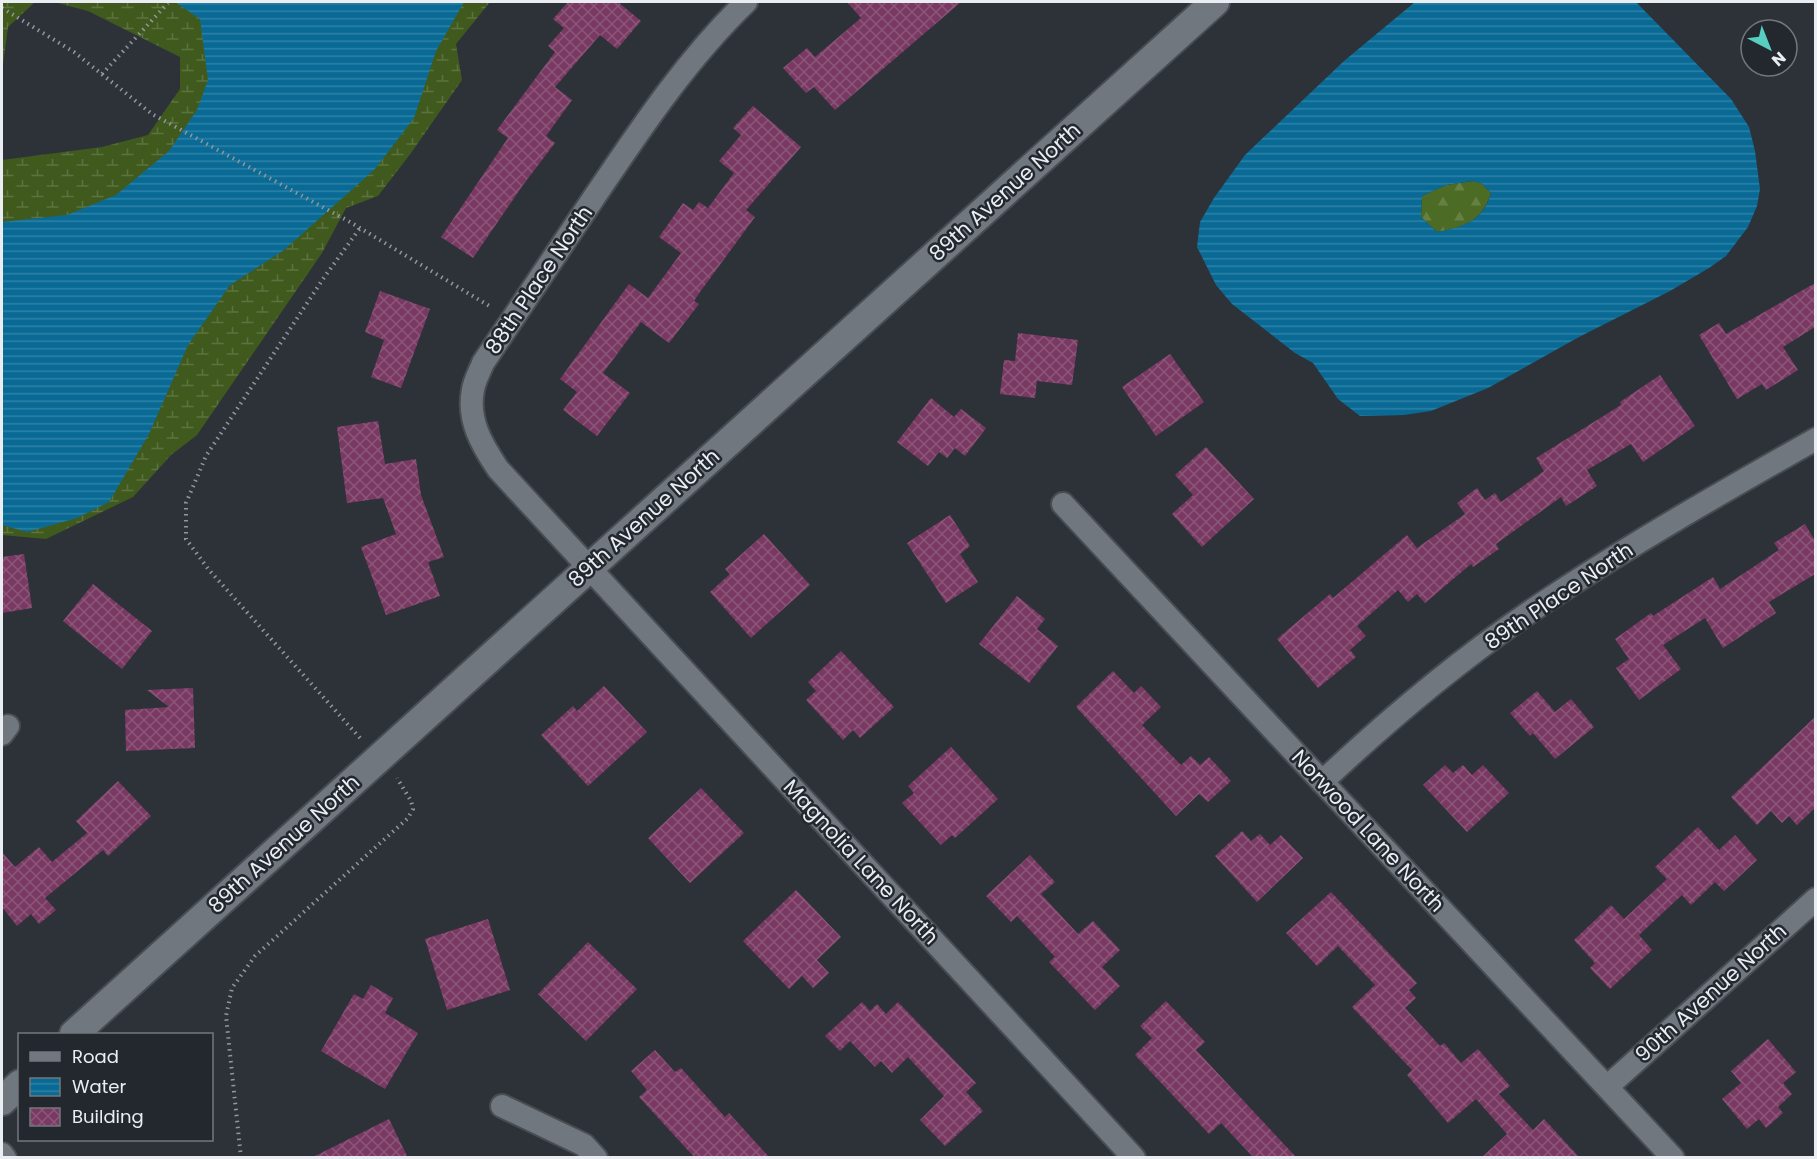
<svg xmlns="http://www.w3.org/2000/svg" width="1817" height="1159" font-family="Poppins,sans-serif">
<style>
.forest{fill:url(#forest-firs)}
.wetland{fill:url(#wetland-marsh)}
.water{fill:url(#water-rules);fill-rule:evenodd}
.building{fill:url(#building-cross-hatch)}
.lines{fill:none;stroke-linecap:round;stroke-linejoin:round}
.minor-casing{stroke:#484d52;stroke-width:26}
.tertiary-casing{stroke:#484d52;stroke-width:32}
.path{stroke:#93979d;stroke-width:4;stroke-dasharray:1.5 4.5;stroke-linecap:butt}
.minor{stroke:#71777f;stroke-width:22}
.tertiary{stroke:#71777f;stroke-width:28}
.labels{text-anchor:middle;stroke-width:5;stroke-linejoin:round;paint-order:stroke}
.street-label{font-size:21px;fill:#eaedf2;stroke:#23282f}
</style>
<defs>
<pattern id="forest-firs" width="22" height="20" patternUnits="userSpaceOnUse" patternTransform="scale(1.5)"><rect width="22" height="20" fill="#4c6b24"/><path d="M5 1l3.5 6h-7zM16 11l3.5 6h-7z" fill="#668044"/></pattern>
<pattern id="wetland-marsh" width="20" height="14" patternUnits="userSpaceOnUse" patternTransform="scale(1.5)"><rect width="20" height="14" fill="#405a1e"/><path d="M1 5h8M5 5V1M11 12h8M15 12V8" fill="none" stroke="#5c723f"/></pattern>
<pattern id="water-rules" width="6" height="5" patternUnits="userSpaceOnUse" patternTransform="scale(1.5)"><rect width="6" height="5" fill="#0a6a96"/><path d="M0 2.5h6" fill="none" stroke="#2e80a5"/></pattern>
<pattern id="building-cross-hatch" width="8" height="8" patternUnits="userSpaceOnUse" patternTransform="scale(1.5)"><rect width="8" height="8" fill="#793962"/><path d="M0 0l8 8M0 8l8-8" fill="none" stroke="#8c5679"/></pattern>
</defs>
<rect width="100%" height="100%" fill="#2d3239"/>
<path class="forest" d="M 1473,181 L 1481,183 L 1491,193 C 1482,221 1465,227 1437,232 L 1421,217 L 1422,196 L 1446,185 Z"/>
<path class="wetland" d="M 2,2 L 35,2 L 8,27 L 2,72 Z
M 54,2 L 490,2 L 456,44 L 462,80 L 411,153 L 378,196 L 346,208 L 322,253 L 197,435 L 171,455 L 133,497 L 46,539 L 2,535 L 2,160 L 102,147 L 148,135 L 180,89 L 180,57 L 88,11 Z"/>
<path class="water" d="M 175,2 L 464,2 L 436,51 L 414,118 L 375,169 L 284,250 L 230,285 L 188,345 L 149,434 L 109,502 L 77,518 L 27,532 L 2,525 L 2,222 L 67,215 L 116,195 L 169,151 L 197,110 L 208,80 L 200,19 Z
M 1415,2 L 1636,2 L 1731,99 L 1749,127 L 1755,151 L 1760,189 L 1757,206 L 1748,227 L 1726,256 L 1709,268 L 1670,291 L 1579,337 L 1488,388 L 1431,411 L 1404,415 L 1360,416 L 1338,399 L 1313,363 L 1295,353 L 1232,304 L 1216,285 L 1197,247 L 1200,222 L 1214,198 L 1245,155 L 1344,61 ZM 1472,181 L 1481,183 L 1491,193 C 1483,221 1464,227 1437,232 L 1421,217 L 1422,196 L 1446,185 Z"/>
<path class="building" d="M 568,2 L 618,2 L 641,21 L 617,49 L 600,35 L 555,87 L 572,100 L 546,136 L 555,143 L 523,185 L 473,258 L 441,237 L 508,138 L 497,130 L 555,52 L 548,46 L 564,28 L 553,19 Z
M 847,2 L 961,2 L 835,110 L 814,87 L 806,93 L 783,68 L 807,48 L 815,57 L 861,18 Z
M 753,106 L 801,147 L 746,210 L 755,217 L 700,292 L 694,301 L 699,304 L 669,343 L 641,322 L 603,373 L 630,393 L 597,436 L 563,410 L 577,392 L 560,379 L 629,284 L 648,298 L 681,253 L 659,237 L 683,203 L 693,210 L 699,202 L 708,208 L 734,173 L 719,161 L 741,135 L 733,128 Z
M 1815,283 L 1815,327 L 1783,347 L 1798,370 L 1766,390 L 1762,384 L 1737,399 L 1699,335 L 1719,323 L 1726,334 Z
M 380,291 L 430,309 L 401,388 L 371,377 L 384,340 L 365,332 Z
M 1018,333 L 1078,340 L 1072,385 L 1037,381 L 1035,398 L 1000,394 L 1004,360 L 1015,361 Z
M 1170,354 L 1204,402 L 1156,436 L 1122,387 Z
M 1660,375 L 1695,426 L 1643,462 L 1631,444 L 1587,470 L 1597,486 L 1566,506 L 1561,497 L 1496,544 L 1499,549 L 1473,567 L 1471,564 L 1425,603 L 1417,594 L 1408,602 L 1398,590 L 1357,626 L 1366,636 L 1350,650 L 1356,657 L 1318,688 L 1277,639 L 1330,594 L 1333,598 L 1407,535 L 1417,548 L 1465,514 L 1457,503 L 1477,488 L 1485,500 L 1495,493 L 1501,502 L 1544,471 L 1536,458 L 1621,405 L 1620,402 Z
M 931,398 L 954,417 L 961,409 L 986,428 L 965,456 L 955,448 L 947,458 L 939,452 L 928,466 L 897,442 Z
M 378,421 L 385,464 L 416,459 L 421,495 L 444,557 L 428,562 L 440,596 L 386,615 L 361,547 L 396,534 L 383,498 L 347,503 L 337,427 Z
M 1206,447 L 1254,499 L 1202,547 L 1172,514 L 1193,495 L 1175,475 Z
M 950,515 L 970,546 L 960,554 L 978,582 L 946,603 L 907,543 Z
M 1805,524 L 1815,541 L 1815,574 L 1769,602 L 1776,613 L 1723,648 L 1705,618 L 1663,645 L 1681,669 L 1639,700 L 1616,668 L 1629,659 L 1615,639 L 1651,613 L 1653,616 L 1713,577 L 1720,589 L 1779,550 L 1774,543 Z
M 764,534 L 810,585 L 751,638 L 710,592 L 730,574 L 725,569 Z
M 24,554 L 32,608 L 2,613 L 2,557 Z
M 93,584 L 152,631 L 122,669 L 63,621 Z
M 1017,596 L 1045,619 L 1037,629 L 1058,646 L 1029,683 L 979,644 Z
M 841,651 L 894,707 L 860,738 L 853,730 L 843,740 L 806,700 L 816,691 L 808,682 Z
M 1113,671 L 1134,693 L 1141,686 L 1161,707 L 1142,725 L 1181,765 L 1191,756 L 1200,765 L 1209,757 L 1231,781 L 1208,802 L 1199,794 L 1176,816 L 1076,707 Z
M 604,686 L 647,732 L 588,786 L 541,735 L 573,706 L 577,711 Z
M 193,688 L 195,748 L 126,751 L 125,710 L 169,707 L 147,690 Z
M 1537,691 L 1555,712 L 1571,699 L 1594,727 L 1555,759 L 1533,733 L 1530,736 L 1510,713 Z
M 1815,717 L 1815,808 L 1797,825 L 1789,816 L 1782,823 L 1771,811 L 1757,825 L 1731,797 Z
M 951,747 L 998,799 L 955,838 L 952,835 L 941,845 L 902,803 L 914,793 L 908,786 Z
M 1445,765 L 1453,773 L 1463,765 L 1472,775 L 1483,765 L 1509,793 L 1467,832 L 1423,785 Z
M 118,781 L 151,816 L 108,856 L 103,850 L 45,898 L 56,910 L 39,924 L 31,914 L 17,926 L 2,907 L 2,852 L 15,867 L 39,847 L 52,862 L 87,833 L 76,821 Z
M 701,788 L 744,833 L 690,883 L 648,838 Z
M 1698,827 L 1719,850 L 1735,835 L 1757,860 L 1724,891 L 1715,882 L 1691,905 L 1682,895 L 1639,935 L 1652,950 L 1610,989 L 1590,968 L 1595,963 L 1574,940 L 1611,905 L 1624,919 L 1667,879 L 1655,867 Z
M 1242,831 L 1251,841 L 1260,834 L 1270,845 L 1281,835 L 1303,858 L 1257,902 L 1215,856 Z
M 1030,855 L 1055,882 L 1041,894 L 1078,934 L 1093,921 L 1120,950 L 1102,967 L 1120,986 L 1095,1010 L 1049,962 L 1055,957 L 1017,916 L 1011,922 L 986,896 Z
M 796,890 L 841,937 L 817,960 L 829,973 L 813,988 L 802,976 L 789,989 L 743,941 Z
M 1331,892 L 1417,983 L 1409,990 L 1416,998 L 1405,1008 L 1440,1046 L 1444,1043 L 1461,1063 L 1478,1049 L 1510,1086 L 1499,1094 L 1533,1130 L 1544,1119 L 1580,1158 L 1481,1158 L 1507,1134 L 1476,1099 L 1448,1123 L 1407,1075 L 1412,1070 L 1352,1007 L 1375,985 L 1338,946 L 1317,966 L 1286,933 Z
M 488,919 L 510,990 L 447,1010 L 425,939 Z
M 588,942 L 637,989 L 586,1041 L 538,994 Z
M 371,985 L 393,998 L 385,1013 L 418,1033 L 385,1089 L 321,1051 L 354,994 L 363,999 Z
M 1166,1001 L 1205,1042 L 1196,1050 L 1297,1158 L 1254,1158 L 1221,1123 L 1209,1134 L 1135,1055 L 1152,1038 L 1140,1026 Z
M 862,1002 L 870,1011 L 877,1004 L 886,1014 L 898,1002 L 976,1083 L 966,1092 L 983,1111 L 945,1146 L 920,1120 L 944,1096 L 908,1057 L 892,1073 L 881,1061 L 875,1067 L 850,1041 L 840,1051 L 825,1036 Z
M 1768,1039 L 1796,1072 L 1783,1083 L 1792,1094 L 1778,1107 L 1783,1113 L 1766,1128 L 1759,1119 L 1747,1129 L 1722,1099 L 1741,1083 L 1731,1071 Z
M 655,1050 L 675,1072 L 681,1068 L 725,1117 L 729,1113 L 770,1158 L 695,1158 L 639,1097 L 647,1090 L 631,1071 Z
M 389,1119 L 408,1158 L 311,1158 Z"/>
<g class="lines">
<g class="minor-casing">
<path id="minor" d="M 746,2 C 687,59 641,128 595,196 C 558,252 520,307 483,363 C 480,371 474,381 473,390 C 467,420 482,445 498,469 L 1134,1158
M 1063,504 L 1673,1158
M 2,734 L 8,726
M 1322,782 C 1392,716 1466,654 1546,601 C 1633,543 1724,491 1816,439
M 1607,1087 L 1816,899
M 502,1106 L 584,1145 L 596,1158
M 2,1154 L 5,1158"/>
</g>
<g class="tertiary-casing">
<path id="tertiary" d="M 74,1034 L 1215,2
M 2,1101 L 20,1084"/>
</g>
<path class="path" d="M 2,8 L 74,52 L 152,114 L 350,222 L 491,307
M 102,74 L 168,3
M 360,738 L 209,570 L 186,539 L 186,503 L 206,456 L 323,279 L 360,228
M 241,1158 L 226,1016 L 232,988 L 255,956 L 408,818 L 413,809 L 411,801 L 397,778"/>
<use href="#minor" class="minor"/>
<use href="#tertiary" class="tertiary"/>
</g>
<g class="labels">
<g class="street-label">
<text transform="translate(1005 192) rotate(-42)" y="7">89th Avenue North</text>
<text transform="translate(539 280) rotate(-56)" y="7">88th Place North</text>
<text transform="translate(644 518) rotate(-42)" y="7">89th Avenue North</text>
<text transform="translate(1559 596) rotate(-34)" y="7">89th Place North</text>
<text transform="translate(1368 831) rotate(47)" y="7">Norwood Lane North</text>
<text transform="translate(284 844) rotate(-42)" y="7">89th Avenue North</text>
<text transform="translate(861 862) rotate(47)" y="7">Magnolia Lane North</text>
<text transform="translate(1711 993) rotate(-42)" y="7">90th Avenue North</text>
</g>
</g>
<rect width="1817" height="1159" fill="none" stroke="#eaedf2" stroke-width="6"/>
<rect x="18" y="1033" width="195" height="108" fill="#23282f" stroke="#73777d" stroke-width="1.5"/>
<rect x="30" y="1052" width="30" height="9" fill="#71777f" stroke="#73777d" stroke-width="1.5"/>
<text x="72" y="1063" font-size="18" fill="#eaedf2">Road</text>
<rect x="30" y="1078" width="30" height="18" fill="url(#water-rules)" stroke="#73777d" stroke-width="1.5"/>
<text x="72" y="1093" font-size="18" fill="#eaedf2">Water</text>
<rect x="30" y="1108" width="30" height="18" fill="url(#building-cross-hatch)" stroke="#73777d" stroke-width="1.5"/>
<text x="72" y="1123" font-size="18" fill="#eaedf2">Building</text>
<g transform="translate(1769 48) rotate(138)"><circle r="28" fill="#23282f" stroke="#73777d" stroke-width="1.5"/>
<path d="M0-4.5L10 22L0 15L-10 22Z" fill="#57cec1"/>
<text y="-9" font-size="16" font-weight="bold" text-anchor="middle" fill="#eaedf2">N</text>
</g>
</svg>
